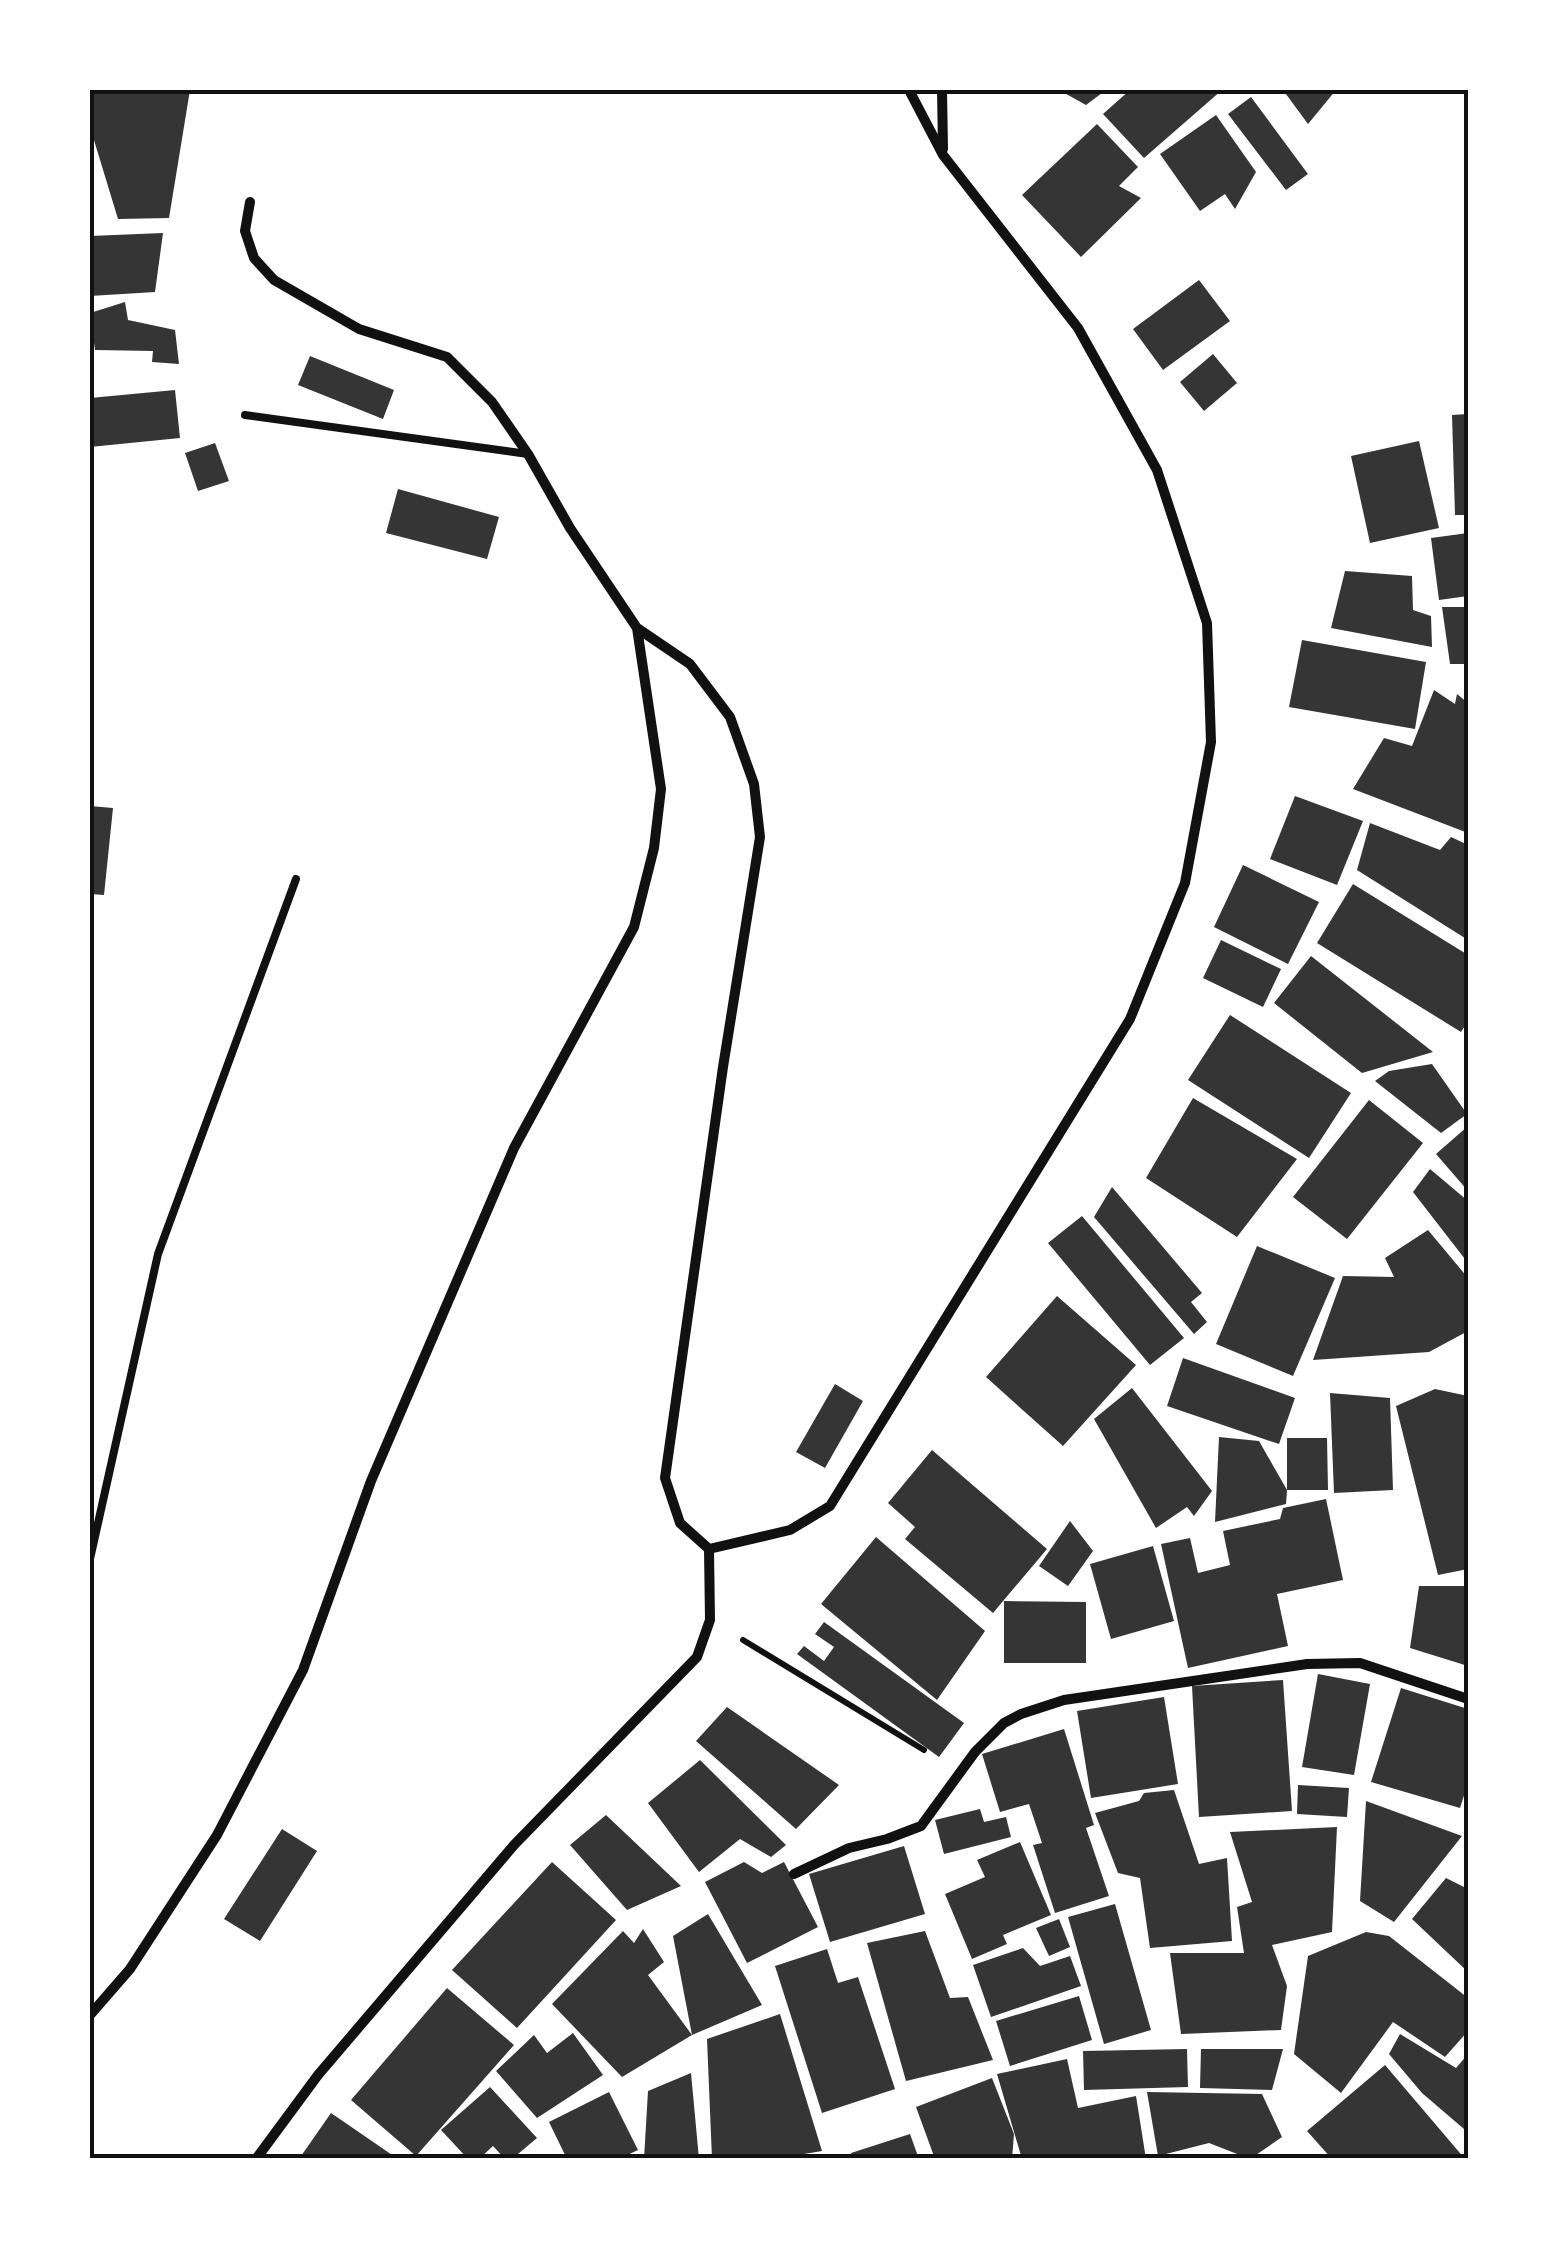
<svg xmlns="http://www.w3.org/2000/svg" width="1558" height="2249" font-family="Cabin,sans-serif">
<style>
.building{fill:#353535}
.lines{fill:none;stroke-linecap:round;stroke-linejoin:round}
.path{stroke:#111;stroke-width:6}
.service{stroke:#111;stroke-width:8}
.minor{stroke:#111;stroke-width:10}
.neatline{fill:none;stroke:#111;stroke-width:4}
</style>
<rect width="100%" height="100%" fill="#fff"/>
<path class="building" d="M 90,90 L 190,90 L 169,218 L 118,219 L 90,127 Z
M 1059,90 L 1106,90 L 1086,105 Z
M 1130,90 L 1222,90 L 1144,158 L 1103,114 Z
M 1283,90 L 1336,90 L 1308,124 Z
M 1251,97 L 1308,174 L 1286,190 L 1228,114 Z
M 1216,115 L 1256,172 L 1235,209 L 1225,194 L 1200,211 L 1160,154 Z
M 1097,124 L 1138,167 L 1119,186 L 1141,198 L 1081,257 L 1022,195 Z
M 163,233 L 155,292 L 90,296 L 90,236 Z
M 1199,280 L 1230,321 L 1163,370 L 1133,329 Z
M 125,302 L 128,320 L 175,330 L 179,364 L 152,362 L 153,351 L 95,350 L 90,313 Z
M 1213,354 L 1237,383 L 1204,411 L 1180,382 Z
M 310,356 L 394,390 L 383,419 L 298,385 Z
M 175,390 L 180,438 L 90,447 L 90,398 Z
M 1468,414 L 1468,515 L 1455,515 L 1452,415 Z
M 1419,441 L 1439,528 L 1370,543 L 1351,456 Z
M 215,443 L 229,481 L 198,491 L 185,453 Z
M 398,489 L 499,517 L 487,559 L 386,533 Z
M 1468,533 L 1468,596 L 1439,600 L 1431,538 Z
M 1345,571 L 1412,576 L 1413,610 L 1431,616 L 1432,647 L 1331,628 Z
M 1442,607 L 1468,607 L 1468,664 L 1450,664 Z
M 1302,640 L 1426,662 L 1415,729 L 1289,707 Z
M 1434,690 L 1455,704 L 1457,694 L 1468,703 L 1468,833 L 1353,789 L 1384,738 L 1412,746 Z
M 1295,796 L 1363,821 L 1337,885 L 1270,859 Z
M 90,806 L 113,808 L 104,895 L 90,894 Z
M 1370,823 L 1440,850 L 1451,837 L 1468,845 L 1468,940 L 1357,870 Z
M 1243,865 L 1319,902 L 1288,964 L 1214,927 Z
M 1353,884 L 1468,955 L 1468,1021 L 1461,1032 L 1317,943 Z
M 1221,940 L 1281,969 L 1263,1007 L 1203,978 Z
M 1311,956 L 1433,1052 L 1362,1073 L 1274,1003 Z
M 1230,1015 L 1351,1093 L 1309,1158 L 1188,1080 Z
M 1432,1064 L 1467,1114 L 1441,1133 L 1375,1081 L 1389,1071 Z
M 1193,1098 L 1297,1159 L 1237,1237 L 1146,1178 Z
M 1369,1100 L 1423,1143 L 1347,1239 L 1293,1197 Z
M 1468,1126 L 1468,1191 L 1436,1154 Z
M 1430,1169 L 1468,1201 L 1468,1263 L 1413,1192 Z
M 1112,1187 L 1202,1293 L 1191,1302 L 1207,1322 L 1194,1334 L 1094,1217 Z
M 1082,1216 L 1184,1338 L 1150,1365 L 1048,1243 Z
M 1428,1230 L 1468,1278 L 1468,1331 L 1429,1352 L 1313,1360 L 1343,1276 L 1394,1277 L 1385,1258 Z
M 1257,1246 L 1335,1278 L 1293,1376 L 1216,1344 Z
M 1057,1296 L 1136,1365 L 1063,1446 L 986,1377 Z
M 1183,1358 L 1295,1398 L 1279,1444 L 1167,1406 Z
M 835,1384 L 863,1401 L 825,1468 L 796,1452 Z
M 1132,1388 L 1212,1491 L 1194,1516 L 1187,1507 L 1156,1528 L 1094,1419 Z
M 1435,1389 L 1468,1396 L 1468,1569 L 1438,1575 L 1396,1406 Z
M 1330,1393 L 1390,1398 L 1393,1490 L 1334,1493 Z
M 1219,1437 L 1259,1441 L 1287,1490 L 1286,1504 L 1215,1522 Z
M 1287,1438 L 1327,1438 L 1328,1490 L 1287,1490 Z
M 932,1450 L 1047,1549 L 993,1613 L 905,1539 L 915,1527 L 888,1503 Z
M 1326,1499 L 1343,1580 L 1277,1594 L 1288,1646 L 1188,1668 L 1161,1544 L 1190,1538 L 1198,1573 L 1230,1565 L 1223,1531 L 1280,1519 L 1283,1508 Z
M 1070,1521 L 1093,1551 L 1068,1586 L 1039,1566 Z
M 876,1537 L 985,1631 L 937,1700 L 821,1604 Z
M 1153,1546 L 1174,1621 L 1111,1639 L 1090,1564 Z
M 1419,1586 L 1468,1586 L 1468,1666 L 1410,1648 Z
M 1004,1601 L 1086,1602 L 1086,1663 L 1004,1663 Z
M 824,1622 L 964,1723 L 939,1757 L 797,1654 L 804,1646 L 824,1661 L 834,1647 L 815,1634 Z
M 1318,1674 L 1370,1684 L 1354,1775 L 1302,1767 Z
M 1283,1680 L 1292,1811 L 1199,1817 L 1192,1686 Z
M 1401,1688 L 1468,1709 L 1468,1783 L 1460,1808 L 1371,1782 Z
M 1164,1697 L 1178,1784 L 1091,1798 L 1077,1711 Z
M 727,1707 L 839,1785 L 796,1829 L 696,1741 Z
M 1064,1729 L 1094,1825 L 1086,1828 L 1109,1896 L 1055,1913 L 1033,1845 L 1042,1843 L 1029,1804 L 1000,1812 L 982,1754 Z
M 700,1760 L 786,1845 L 771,1857 L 740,1839 L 699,1872 L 648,1803 Z
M 1298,1785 L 1349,1788 L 1347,1817 L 1297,1814 Z
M 1174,1790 L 1199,1864 L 1227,1858 L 1232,1941 L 1150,1948 L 1140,1878 L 1118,1873 L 1095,1813 L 1139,1801 L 1144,1793 Z
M 1366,1801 L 1462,1836 L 1394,1922 L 1360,1901 Z
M 980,1809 L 984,1822 L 1006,1817 L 1011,1837 L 944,1854 L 935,1820 Z
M 606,1815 L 681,1886 L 627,1910 L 570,1845 Z
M 1337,1827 L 1332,1932 L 1272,1945 L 1287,1986 L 1281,2030 L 1181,2034 L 1170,1953 L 1244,1953 L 1237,1907 L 1252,1902 L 1230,1832 Z
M 282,1829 L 317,1851 L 260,1941 L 224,1919 Z
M 1020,1842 L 1051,1915 L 1003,1935 L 1007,1944 L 972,1959 L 945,1894 L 985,1877 L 977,1860 Z
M 904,1846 L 925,1914 L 830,1942 L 809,1874 Z
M 552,1862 L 616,1920 L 517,2028 L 452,1970 Z
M 744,1862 L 762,1873 L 784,1862 L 818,1927 L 747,1963 L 705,1882 Z
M 1446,1878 L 1468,1889 L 1468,1972 L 1412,1919 Z
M 1115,1904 L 1151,2030 L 1104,2044 L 1068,1917 Z
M 708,1914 L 762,2005 L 692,2035 L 622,2077 L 552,2004 L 623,1931 L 634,1943 L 643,1929 L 664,1962 L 648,1975 L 692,2035 L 673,1936 Z
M 1059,1919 L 1070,1947 L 1049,1956 L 1036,1928 Z
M 925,1931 L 950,1998 L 968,1997 L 993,2060 L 906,2081 L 867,1943 Z
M 1366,1932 L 1389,1936 L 1468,1998 L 1468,2031 L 1445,2057 L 1393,2022 L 1341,2093 L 1294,2054 L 1308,1956 Z
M 1023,1948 L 1040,1966 L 1070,1956 L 1081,1986 L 991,2017 L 973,1965 Z
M 827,1949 L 838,1983 L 858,1977 L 895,2089 L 822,2113 L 775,1966 Z
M 447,1988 L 514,2045 L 416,2156 L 351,2100 Z
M 1079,1996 L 1092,2040 L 1010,2066 L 996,2021 Z
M 780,2014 L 822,2151 L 774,2159 L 712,2159 L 707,2039 Z
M 573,2033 L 603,2075 L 537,2118 L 496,2071 L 534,2035 L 547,2053 Z
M 1400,2034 L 1456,2068 L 1468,2054 L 1468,2126 L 1464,2129 L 1422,2093 L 1389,2054 Z
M 1187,2049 L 1188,2087 L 1084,2090 L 1083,2051 Z
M 1201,2049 L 1283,2049 L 1272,2090 L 1200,2088 Z
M 1067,2059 L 1078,2108 L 1136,2096 L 1146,2159 L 1022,2159 L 997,2074 Z
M 1385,2065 L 1465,2159 L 1332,2159 L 1307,2131 Z
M 691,2073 L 699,2159 L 644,2159 L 648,2091 Z
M 992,2078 L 1014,2134 L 1012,2159 L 935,2159 L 916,2107 Z
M 490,2087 L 537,2138 L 512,2159 L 505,2159 L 493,2146 L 479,2159 L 468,2159 L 441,2130 Z
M 609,2092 L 638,2150 L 619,2159 L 567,2159 L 549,2122 Z
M 1147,2092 L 1262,2094 L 1282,2137 L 1250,2159 L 1209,2143 L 1158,2156 Z
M 331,2113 L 398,2159 L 299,2159 Z
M 910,2134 L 919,2159 L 853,2159 L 851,2153 Z"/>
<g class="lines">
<path class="path" d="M 743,1640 L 924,1750"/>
<path class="service" d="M 245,415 L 528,454
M 90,1559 L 158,1254 L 296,879"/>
<path class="minor" d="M 942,90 L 943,149
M 250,202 L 245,231 L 254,258 L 274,280 L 359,329 L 447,357 L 492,402 L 528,454 L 570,528 L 637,628 L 690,664 L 730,717 L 754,784 L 760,837 L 723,1067 L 665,1478 L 680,1523 L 709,1549 L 710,1620 L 697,1657 L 514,1845 L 318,2075 L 256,2159
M 709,1549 L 790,1530 L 830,1506 L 1130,1019 L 1185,883 L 1211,742 L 1207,623 L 1157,470 L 1078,328 L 943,155 L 909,90
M 794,1874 L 849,1848 L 887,1839 L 921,1826 L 975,1752 L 1004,1723 L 1021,1714 L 1064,1700 L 1307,1664 L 1360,1663 L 1468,1699
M 90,2015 L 130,1969 L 217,1835 L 303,1670 L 371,1481 L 514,1148 L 634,927 L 654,848 L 661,789 L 637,628"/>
</g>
<rect width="1558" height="2249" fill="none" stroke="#ffffff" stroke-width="185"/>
<rect x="92" y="92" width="1374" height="2064" class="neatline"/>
</svg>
